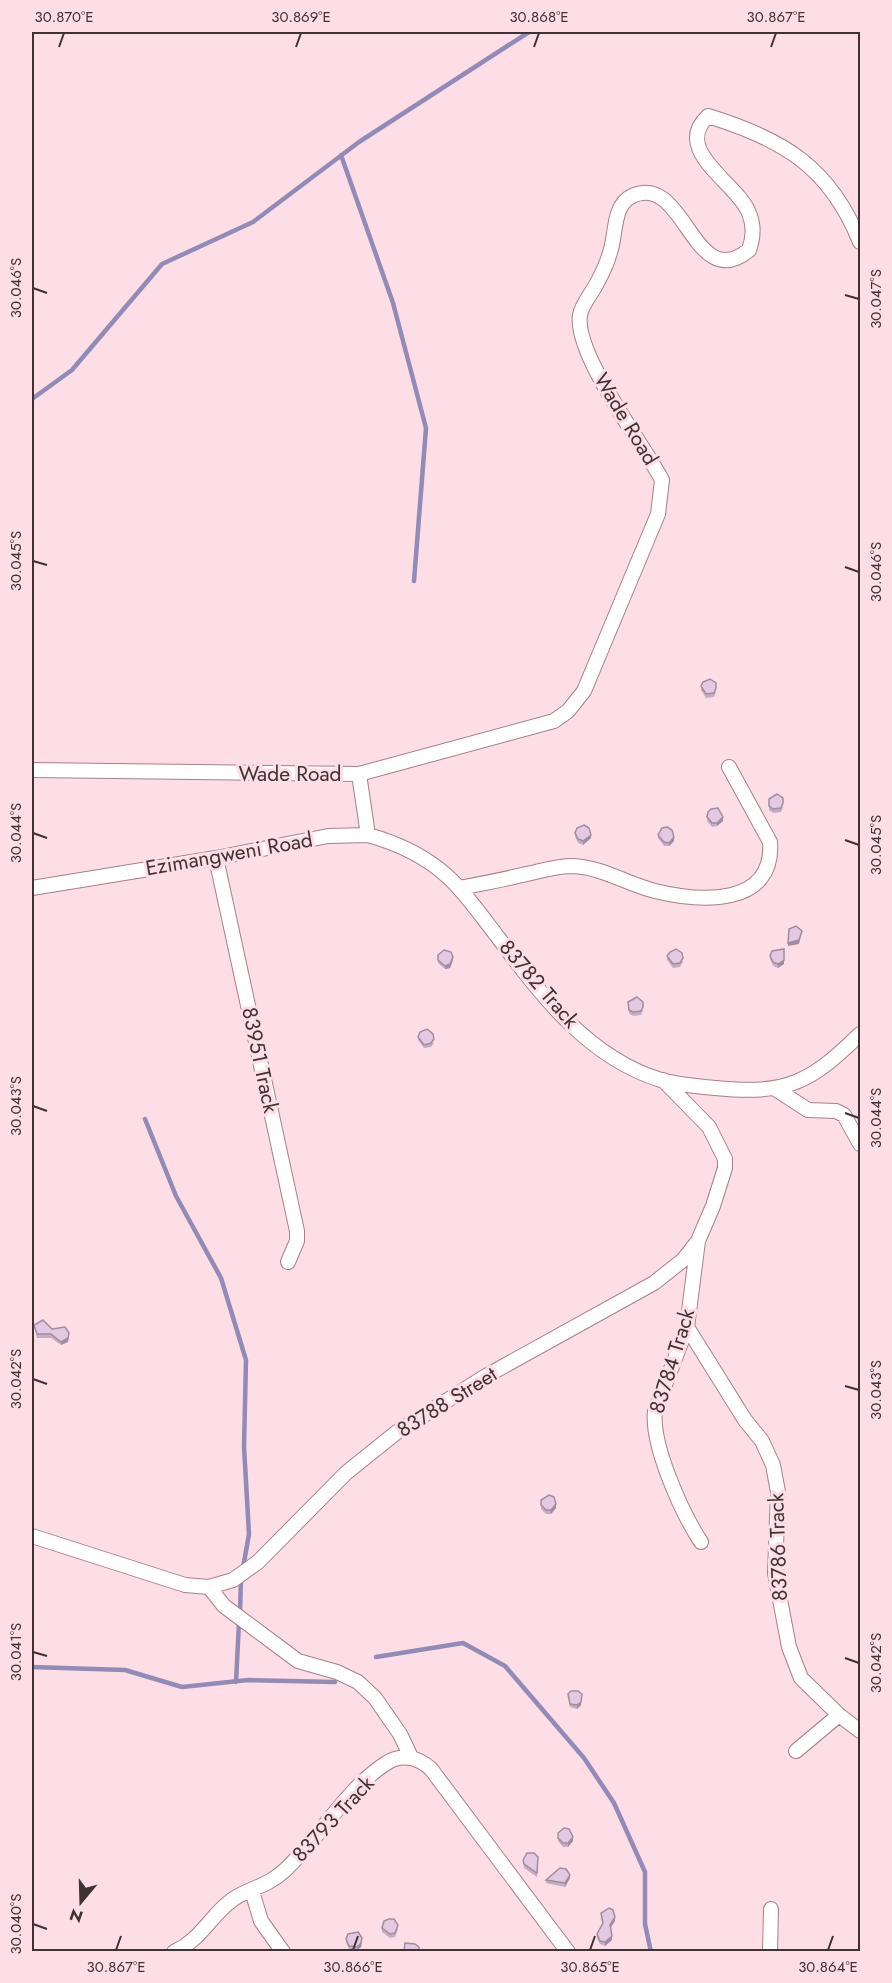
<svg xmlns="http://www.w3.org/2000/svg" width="892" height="1983" font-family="Jost,sans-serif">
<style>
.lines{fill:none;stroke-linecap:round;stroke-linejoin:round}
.stream{stroke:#928ab7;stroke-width:4.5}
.street-casing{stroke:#a4818a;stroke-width:16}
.street{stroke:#fff;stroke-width:14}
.wall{fill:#c4adc3}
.shaded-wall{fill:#a08d9f}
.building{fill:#e4c9e3;stroke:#a08d9f;stroke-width:1.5}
.ticks{fill:none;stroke:#403135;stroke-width:2}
.labels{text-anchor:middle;stroke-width:6;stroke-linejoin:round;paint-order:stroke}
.street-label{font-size:21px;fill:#403135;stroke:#fddee6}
.neatline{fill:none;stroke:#403135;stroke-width:2}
.ticks-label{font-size:15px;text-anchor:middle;fill:#403135}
</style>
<rect width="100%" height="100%" fill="#fddee6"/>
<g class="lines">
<path class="stream" d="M 341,155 L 393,303 L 426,428 L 414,581
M 32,399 L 72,370 L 162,264 L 253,222 L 359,142 L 529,32
M 145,1119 L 176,1196 L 221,1278 L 246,1360 L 244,1447 L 249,1534 L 243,1568
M 240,1613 L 241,1577
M 376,1657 L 463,1643 L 505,1666 L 584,1758 L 614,1803 L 645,1872 L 645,1924 L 651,1952
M 32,1667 L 125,1670 L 182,1687 L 248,1680 L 335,1682
M 236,1682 L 239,1622"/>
<g class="street-casing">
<path id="street" d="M 32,770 L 359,774 L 554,721 L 568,711 L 584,691 L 658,514 L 662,480 C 642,442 574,354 580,315 C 582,304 592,293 597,283 C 603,272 608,261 611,249 C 616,233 613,205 632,196 C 685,171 693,296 749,250 C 753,239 754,225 749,213 C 738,183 671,151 708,116 C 783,139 830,167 860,242
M 368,835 C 397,843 425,856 447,876 C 465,892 479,913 494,932 C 539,992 586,1057 661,1080 C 678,1085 698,1086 715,1088 C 787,1095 810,1083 860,1034
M 216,858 L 297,1231 L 297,1241 L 288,1262
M 32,888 L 216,858 L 328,836 L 368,835 L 359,774
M 459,888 C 480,884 502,880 522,875 C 538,872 555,866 572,866 C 602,867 627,884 655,891 C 700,902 775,907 770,842 L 729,767
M 774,1088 L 808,1110 L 836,1111 L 844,1115 L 860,1144
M 698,1241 L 687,1327 L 655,1411 C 651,1445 682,1513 701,1542
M 687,1327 L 745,1420 L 762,1441 L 773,1465 L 778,1492 L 775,1573 L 789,1647 L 801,1678 L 839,1715 L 796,1751
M 32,1536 L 185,1585 L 209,1587 L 233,1580 L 258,1562 L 346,1473 L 397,1432 L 486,1376 L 654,1283 L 683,1260 L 698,1241 L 713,1206 L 725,1168 L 725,1159 L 709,1127 L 663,1080
M 209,1587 L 224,1606 L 298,1661 L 337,1672 L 358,1682 L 375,1698 L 400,1734 L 411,1757
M 839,1715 L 860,1731
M 252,1891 L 261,1921 L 283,1952
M 174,1952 C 202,1939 209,1917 232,1900 C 248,1888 265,1888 284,1871 C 320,1838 344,1791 385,1764 C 401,1753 418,1757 431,1769 L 568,1952
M 770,1952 L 771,1909"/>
</g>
<use href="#street" class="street"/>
</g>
<path class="wall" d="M 701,686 L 716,692 L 714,697 L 706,698 L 701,690 Z
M 769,799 L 783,807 L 781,812 L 773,813 L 769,810 Z
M 708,812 L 723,821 L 717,826 L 712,827 L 707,821 Z
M 575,833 L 591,838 L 583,845 L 578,843 L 575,836 Z
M 658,835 L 674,841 L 669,846 L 664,846 L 658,838 Z
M 438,955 L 453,960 L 450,968 L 445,969 L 438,963 Z
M 667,956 L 683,962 L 680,967 L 673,968 L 667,960 Z
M 770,956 L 784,964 L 778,968 L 773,966 L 770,959 Z
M 628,1002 L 643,1010 L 641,1015 L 633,1016 L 629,1013 Z
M 418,1037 L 434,1043 L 431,1047 L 424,1048 L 418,1040 Z
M 34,1325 L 52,1329 L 69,1337 L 68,1342 L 61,1345 L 51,1338 L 37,1338 Z
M 541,1500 L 556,1508 L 551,1514 L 546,1514 L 541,1509 Z
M 568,1694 L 582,1694 L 581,1705 L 577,1709 L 570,1707 Z
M 558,1833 L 573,1841 L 568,1847 L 563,1847 L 558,1841 Z
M 538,1857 L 537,1877 L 524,1868 L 523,1860 Z
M 570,1878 L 565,1887 L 546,1883 L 546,1880 Z
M 601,1913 L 615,1921 L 611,1928 L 612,1940 L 605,1946 L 600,1944 L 597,1938 L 597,1934 L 602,1924 Z
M 382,1928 L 398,1929 L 395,1937 L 390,1938 L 382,1932 Z
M 346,1939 L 362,1942 L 361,1947 L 357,1950 L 349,1949 L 346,1942 Z"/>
<path class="shaded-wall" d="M 723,817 L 723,821 L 717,826 L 717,823 Z
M 591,835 L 591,838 L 583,845 L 583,841 Z
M 674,837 L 674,841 L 669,846 L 669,843 Z
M 802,931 L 799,944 L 788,946 L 788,943 Z
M 453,957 L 453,960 L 450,968 L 445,969 L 445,966 Z
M 784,960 L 784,964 L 778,968 L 778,964 Z
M 69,1333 L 68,1342 L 61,1345 L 61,1342 Z
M 556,1504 L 556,1508 L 551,1514 L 551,1510 Z
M 581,1702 L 581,1705 L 577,1709 L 577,1705 Z
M 573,1837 L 573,1841 L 568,1847 L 568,1843 Z
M 570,1875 L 570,1878 L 565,1887 L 565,1883 Z
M 615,1917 L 615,1921 L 610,1928 L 610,1925 Z
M 612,1936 L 612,1940 L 605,1946 L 605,1942 Z
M 362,1938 L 361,1947 L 357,1950 L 357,1947 Z"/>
<path class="building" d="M 710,679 L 716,683 L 716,688 L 714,693 L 706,694 L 701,686 L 703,682 Z
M 777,794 L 783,798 L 783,803 L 781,808 L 773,809 L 769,806 L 769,799 Z
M 718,808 L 723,817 L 717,823 L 712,823 L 707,817 L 708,812 L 711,809 Z
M 584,825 L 589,828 L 591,835 L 583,841 L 578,839 L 575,833 L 577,828 Z
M 667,827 L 672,830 L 674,837 L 669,843 L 664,842 L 658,835 L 662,828 Z
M 796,926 L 802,931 L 799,940 L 788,943 L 789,929 Z
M 676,949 L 682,953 L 683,958 L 680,963 L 673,964 L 667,956 L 670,952 Z
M 784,949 L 784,960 L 778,964 L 773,962 L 770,956 L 772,951 Z
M 444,950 L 451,952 L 453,957 L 450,964 L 445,966 L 438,960 L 438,955 Z
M 637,997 L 643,1002 L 643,1007 L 641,1011 L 633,1012 L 629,1010 L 628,1002 Z
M 427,1029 L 433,1034 L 434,1039 L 431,1043 L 424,1045 L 418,1037 L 420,1032 Z
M 43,1320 L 52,1329 L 65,1327 L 69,1333 L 68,1338 L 61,1342 L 51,1334 L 37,1334 L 34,1325 Z
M 549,1495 L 554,1497 L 556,1504 L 551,1510 L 546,1510 L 541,1505 L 541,1500 Z
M 571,1691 L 578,1691 L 582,1694 L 581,1702 L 577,1705 L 570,1704 L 568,1694 Z
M 564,1828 L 569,1829 L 573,1837 L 568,1843 L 563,1843 L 558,1838 L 558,1833 Z
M 527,1853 L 534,1853 L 538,1857 L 537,1873 L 524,1864 L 523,1860 Z
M 560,1868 L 566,1869 L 570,1875 L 565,1883 L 546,1880 Z
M 609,1908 L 613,1910 L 615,1917 L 610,1925 L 612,1936 L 605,1942 L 600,1941 L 597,1934 L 603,1923 L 601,1913 Z
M 389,1919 L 394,1919 L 398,1925 L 395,1933 L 390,1934 L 382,1928 L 384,1921 Z
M 358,1932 L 362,1938 L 361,1943 L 357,1947 L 349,1946 L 346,1939 L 348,1934 Z
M 405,1943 L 415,1944 L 419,1947 L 419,1952 L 404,1952 Z"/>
<path class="ticks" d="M 59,47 L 64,33M 296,47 L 301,33M 534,47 L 539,33M 771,47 L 776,33M 33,288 L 47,293M 845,295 L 859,299M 33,561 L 47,565M 845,567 L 859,572M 33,833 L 47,838M 845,840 L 859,845M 33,1106 L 47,1111M 845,1113 L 859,1118M 33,1379 L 47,1384M 845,1386 L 859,1390M 33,1652 L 47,1656M 845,1658 L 859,1663M 33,1924 L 47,1929M 116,1950 L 121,1936M 353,1950 L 358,1936M 590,1950 L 595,1936M 828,1950 L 833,1936"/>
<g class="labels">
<g class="street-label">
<text transform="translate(626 419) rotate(59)" y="7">Wade Road</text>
<text x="290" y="781">Wade Road</text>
<text transform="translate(229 854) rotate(-10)" y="7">Ezimangweni Road</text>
<text transform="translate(539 984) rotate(49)" y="7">83782 Track</text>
<text transform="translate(260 1060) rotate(78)" y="7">83951 Track</text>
<text transform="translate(672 1361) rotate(-73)" y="7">83784 Track</text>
<text transform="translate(447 1402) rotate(-32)" y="7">83788 Street</text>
<text transform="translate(778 1547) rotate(-92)" y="7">83786 Track</text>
<text transform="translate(333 1819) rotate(-47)" y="7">83793 Track</text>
</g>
</g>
<rect width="892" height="1983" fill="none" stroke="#fddee6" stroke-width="66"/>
<g transform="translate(81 1902) rotate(199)" stroke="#fddee6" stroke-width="4.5" paint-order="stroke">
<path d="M0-4.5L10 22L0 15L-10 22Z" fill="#403135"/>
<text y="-9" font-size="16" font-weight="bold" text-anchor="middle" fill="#403135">N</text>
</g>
<rect x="33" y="33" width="826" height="1917" class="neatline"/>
<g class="ticks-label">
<text x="64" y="22">30.870°E</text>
<text x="301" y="22">30.869°E</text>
<text x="539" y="22">30.868°E</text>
<text x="776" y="22">30.867°E</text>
<text transform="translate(16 288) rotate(-90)" y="5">30.046°S</text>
<text transform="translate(876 299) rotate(-90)" y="5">30.047°S</text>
<text transform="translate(16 561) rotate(-90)" y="5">30.045°S</text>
<text transform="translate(876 572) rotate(-90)" y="5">30.046°S</text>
<text transform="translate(16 833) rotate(-90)" y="5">30.044°S</text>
<text transform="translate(876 845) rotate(-90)" y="5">30.045°S</text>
<text transform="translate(16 1106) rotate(-90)" y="5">30.043°S</text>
<text transform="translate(876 1118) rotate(-90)" y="5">30.044°S</text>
<text transform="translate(16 1379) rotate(-90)" y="5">30.042°S</text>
<text transform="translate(876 1390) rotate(-90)" y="5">30.043°S</text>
<text transform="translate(16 1652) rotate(-90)" y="5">30.041°S</text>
<text transform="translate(876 1663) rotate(-90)" y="5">30.042°S</text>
<text transform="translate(16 1924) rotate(-90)" y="5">30.040°S</text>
<text x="116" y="1972">30.867°E</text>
<text x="353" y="1972">30.866°E</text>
<text x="590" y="1972">30.865°E</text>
<text x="828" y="1972">30.864°E</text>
</g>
</svg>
